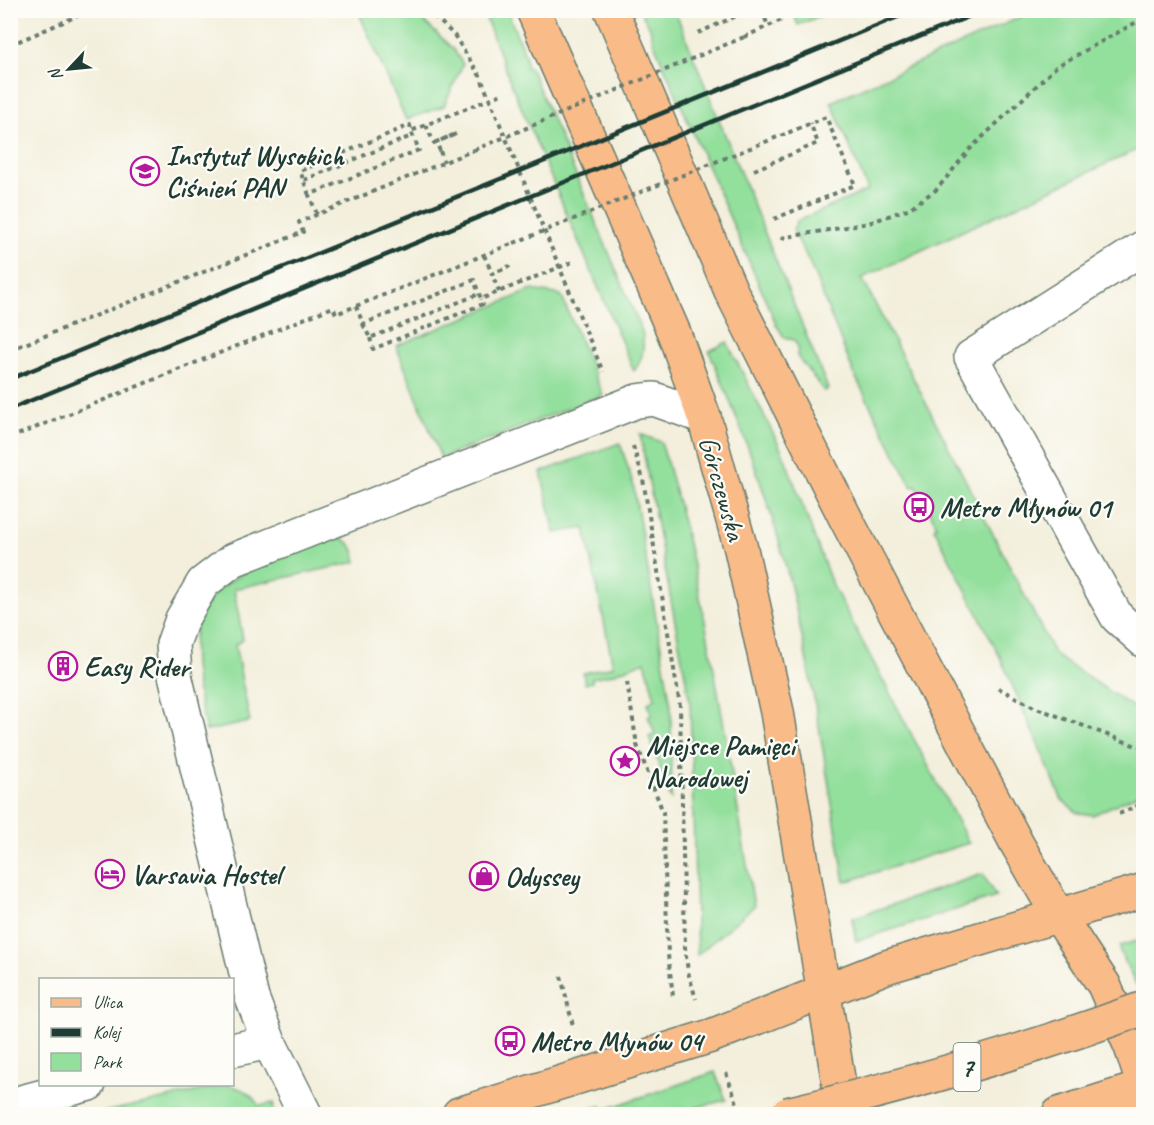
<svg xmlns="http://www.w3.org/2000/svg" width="1154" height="1125" font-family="Caveat,sans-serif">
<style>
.green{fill:#93df9c;stroke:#598e68;stroke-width:1.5}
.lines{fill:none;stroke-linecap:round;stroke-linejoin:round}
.minor-casing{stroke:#697b6f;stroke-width:36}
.major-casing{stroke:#697b6f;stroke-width:36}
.path{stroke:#697b6f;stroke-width:4;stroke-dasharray:4.5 4.5;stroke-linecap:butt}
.minor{stroke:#fff;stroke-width:33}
.major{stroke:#f9bc89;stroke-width:33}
.rail{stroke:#1f3d34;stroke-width:4.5}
.major-bridge-casing{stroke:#697b6f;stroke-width:36;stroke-linecap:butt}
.path-bridge{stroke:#697b6f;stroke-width:4;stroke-dasharray:4.5 4.5;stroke-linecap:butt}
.major-bridge{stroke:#f9bc89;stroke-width:33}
.labels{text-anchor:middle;stroke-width:4.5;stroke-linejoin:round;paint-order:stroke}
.shield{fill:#fdfcf7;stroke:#62766e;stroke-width:1.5}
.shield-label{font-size:27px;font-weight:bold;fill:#1f3d34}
.poi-label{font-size:28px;font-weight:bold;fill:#1f3d34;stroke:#fdfcf7;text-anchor:start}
.street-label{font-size:28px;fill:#1f3d34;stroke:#fdfcf7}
</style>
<rect width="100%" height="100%" fill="#fdfcf7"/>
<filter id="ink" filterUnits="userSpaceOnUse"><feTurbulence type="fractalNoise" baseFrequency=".0167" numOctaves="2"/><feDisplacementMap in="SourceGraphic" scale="12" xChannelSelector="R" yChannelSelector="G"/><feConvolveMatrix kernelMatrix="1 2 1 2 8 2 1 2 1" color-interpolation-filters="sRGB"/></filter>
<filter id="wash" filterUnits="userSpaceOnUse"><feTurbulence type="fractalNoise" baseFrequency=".008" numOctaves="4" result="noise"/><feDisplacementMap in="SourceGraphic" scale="24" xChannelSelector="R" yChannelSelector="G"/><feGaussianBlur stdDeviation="1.35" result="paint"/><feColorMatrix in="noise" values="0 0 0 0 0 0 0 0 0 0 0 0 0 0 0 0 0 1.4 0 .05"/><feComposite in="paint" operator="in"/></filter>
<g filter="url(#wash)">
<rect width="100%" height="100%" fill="#f3efdc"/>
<path class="green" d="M 1036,10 L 1143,11 L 1143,147 L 862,278 L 1055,655 L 1143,714 L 1143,792 L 1093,815 L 1078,813 L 1062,800 L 1000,657 L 934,528 L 937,526 L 916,485 L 912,487 L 854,374 L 810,264 L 793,230 L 797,221 L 868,190 L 831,102 Z
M 358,11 L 413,11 L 453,49 L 463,64 L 444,106 L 406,120 Z
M 483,11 L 507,11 L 526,57 L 526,67 L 531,69 L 642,331 C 645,346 644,359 634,371 L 511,84 Z
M 640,11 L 675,11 L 828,389 L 824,391 L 797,356 L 798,347 L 794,340 L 784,337 L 777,326 L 653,41 L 650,28 Z
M 792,11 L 833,11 L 798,25 Z
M 532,290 L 561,295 L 603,395 L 441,458 L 396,346 Z
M 727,342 L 783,453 L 832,584 L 969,843 L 845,882 C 828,784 814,684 791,587 C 772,506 742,428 709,351 Z
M 640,434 L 661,442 C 707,593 727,751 754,906 L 697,955 L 690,702 Z
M 620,443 L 633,483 L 671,706 L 671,800 L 649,737 L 655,734 L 648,716 L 652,715 L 648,703 L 655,699 L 645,661 L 612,674 L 592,678 L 592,682 L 585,684 L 583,673 L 613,666 L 585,528 L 555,533 L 541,472 Z
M 341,538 C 352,543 355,550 357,562 L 234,589 L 243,640 L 235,645 L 250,722 L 206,731 C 187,646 177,597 271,560 C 293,552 318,540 341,538 Z
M 983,874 L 996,897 L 856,941 L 852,918 Z
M 1143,939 L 1143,998 L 1120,952 L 1120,946 Z
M 715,1072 L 726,1100 L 670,1114 L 572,1114 L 601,1106 L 603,1110 Z
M 226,1085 C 242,1088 250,1092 259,1106 L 274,1103 L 273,1114 L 96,1114 Z"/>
</g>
<g filter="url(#ink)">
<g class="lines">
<g class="minor-casing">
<path id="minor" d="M 1144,247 L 971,357 L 1117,617 L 1144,641
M 232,1050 L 269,1042
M 10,1105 L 89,1084
M 305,1114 L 269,1042 L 252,998 L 175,675 L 173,644 L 182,619 L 203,583 L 233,560 L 637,401 L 654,399 L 704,417"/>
</g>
<g class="major-casing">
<path id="major" d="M 533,10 L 674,333 L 704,417 L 741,549 L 777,712 L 844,1114
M 611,10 L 731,291 L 846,519 L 1017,844 L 1058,915 L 1104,985 L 1131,1047 L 1144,1087
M 459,1114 L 711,1036 L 886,967 L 1144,890
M 1059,1114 L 1144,1087"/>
</g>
<path class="path" d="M 428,10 L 454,35 L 480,76 L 603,372
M 762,10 L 768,26
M 690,14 L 698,10
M 698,33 L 750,10
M 744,37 L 784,19 L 781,10
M 10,45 L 91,10
M 426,125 L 434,143 L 456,134
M 440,151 L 444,162
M 754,170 L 818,143 L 810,123
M 304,180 L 414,135
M 309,195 L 300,171 L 410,125 L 411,131
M 317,214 L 309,195 L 419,150 L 411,131 L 504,93
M 774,219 L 855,185 L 826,117 L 785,134
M 781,238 L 869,223 L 910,208 L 937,189 L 970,149 L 1057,66 L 1144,18
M 484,255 L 488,264
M 499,292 L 492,274 L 510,266
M 356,306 L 363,324 L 474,280 L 481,299 L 575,261
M 363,324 L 370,338 L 479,294
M 370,338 L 373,349 L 483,304 L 481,299
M 10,350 L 303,232 L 299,222 L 474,150
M 10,438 L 333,307 L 336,314 L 514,243
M 633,446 L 643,479 L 680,706 L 685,948 L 688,972 L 696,999
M 627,682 L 637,745 L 663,812 L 668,955 L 673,996
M 998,688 L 1034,707 L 1144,749
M 1119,814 L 1144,803
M 561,976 L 573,1026
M 726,1073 L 741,1114"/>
<use href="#minor" class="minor"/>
<use href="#major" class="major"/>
<path class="rail" d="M 10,379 L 915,10
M 10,409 L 985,10"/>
<g class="major-bridge-casing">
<path id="major-bridge" d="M 787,1114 C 908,1085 1027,1051 1144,1008"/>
</g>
<path class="path-bridge" d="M 474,150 L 744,37
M 440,151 L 436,142 L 456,134
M 514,243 L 785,134
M 488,264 L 492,274 L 510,266"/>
<use href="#major-bridge" class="major-bridge"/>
</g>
</g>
<defs>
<g id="university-ring" transform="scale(1.5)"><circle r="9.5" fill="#fdfcf7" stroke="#b5179e" stroke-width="1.5"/><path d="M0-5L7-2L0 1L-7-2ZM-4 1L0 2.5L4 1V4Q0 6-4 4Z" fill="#b5179e"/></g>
<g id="bus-ring" transform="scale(1.5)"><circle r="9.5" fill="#fdfcf7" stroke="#b5179e" stroke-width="1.5"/><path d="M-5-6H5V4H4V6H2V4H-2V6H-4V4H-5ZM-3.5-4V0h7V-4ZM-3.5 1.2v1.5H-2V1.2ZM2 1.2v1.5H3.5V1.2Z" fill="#b5179e"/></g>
<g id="building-ring" transform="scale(1.5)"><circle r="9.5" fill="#fdfcf7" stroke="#b5179e" stroke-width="1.5"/><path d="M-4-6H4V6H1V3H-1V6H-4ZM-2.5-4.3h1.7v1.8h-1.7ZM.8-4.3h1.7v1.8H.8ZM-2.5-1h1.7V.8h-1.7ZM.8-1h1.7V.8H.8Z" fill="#b5179e"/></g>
<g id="sight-ring" transform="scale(1.5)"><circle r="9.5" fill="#fdfcf7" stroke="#b5179e" stroke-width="1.5"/><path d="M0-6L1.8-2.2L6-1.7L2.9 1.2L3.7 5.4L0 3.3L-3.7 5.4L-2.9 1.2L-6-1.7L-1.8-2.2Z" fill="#b5179e"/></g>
<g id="hotel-ring" transform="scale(1.5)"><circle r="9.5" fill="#fdfcf7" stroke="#b5179e" stroke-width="1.5"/><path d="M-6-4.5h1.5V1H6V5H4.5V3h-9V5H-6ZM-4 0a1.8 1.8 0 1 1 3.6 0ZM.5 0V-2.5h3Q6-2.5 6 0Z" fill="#b5179e"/></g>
<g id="shop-ring" transform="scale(1.5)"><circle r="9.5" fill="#fdfcf7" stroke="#b5179e" stroke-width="1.5"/><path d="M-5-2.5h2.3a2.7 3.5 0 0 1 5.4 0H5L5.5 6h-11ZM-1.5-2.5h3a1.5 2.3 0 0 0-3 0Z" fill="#b5179e"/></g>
</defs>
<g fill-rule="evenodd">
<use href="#university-ring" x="145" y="171"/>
<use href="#bus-ring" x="919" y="507"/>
<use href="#building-ring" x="63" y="666"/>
<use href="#sight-ring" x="625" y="761"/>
<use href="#hotel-ring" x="110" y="874"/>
<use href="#shop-ring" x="484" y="876"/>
<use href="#bus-ring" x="510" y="1041"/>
</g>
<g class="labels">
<rect class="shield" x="953.5" y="1043" width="27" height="48" rx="4.5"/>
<g class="shield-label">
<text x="967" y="1076">7</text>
</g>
<g class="poi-label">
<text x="166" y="165">Instytut Wysokich<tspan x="166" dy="32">Ciśnień PAN</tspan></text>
<text x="940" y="517">Metro Młynów 01</text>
<text x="84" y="676">Easy Rider</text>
<text x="646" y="755">Miejsce Pamięci<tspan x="646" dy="32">Narodowej</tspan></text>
<text x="131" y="884">Varsavia Hostel</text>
<text x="505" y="886">Odyssey</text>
<text x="531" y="1051">Metro Młynów 04</text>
</g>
<g class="street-label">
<text transform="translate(723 488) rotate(74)" y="10">Górczewska</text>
</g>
</g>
<rect width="1154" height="1125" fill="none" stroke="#fdfcf7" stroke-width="36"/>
<rect x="39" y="978" width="195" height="108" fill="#fdfcf7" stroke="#a4b0a9" stroke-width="1.5"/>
<rect x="51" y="998" width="30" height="9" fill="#f9bc89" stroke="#a4b0a9" stroke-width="1.5"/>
<text x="93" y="1008" font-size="18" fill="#1f3d34">Ulica</text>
<rect x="51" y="1028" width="30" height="9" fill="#1f3d34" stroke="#a4b0a9" stroke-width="1.5"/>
<text x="93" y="1038" font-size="18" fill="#1f3d34">Kolej</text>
<rect x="51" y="1053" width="30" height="18" fill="#93df9c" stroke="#a4b0a9" stroke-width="1.5"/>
<text x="93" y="1068" font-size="18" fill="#1f3d34">Park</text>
<g transform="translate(69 69) rotate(244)" stroke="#fdfcf7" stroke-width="4.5" paint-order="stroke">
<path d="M0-4.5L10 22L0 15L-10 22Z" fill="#1f3d34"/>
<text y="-9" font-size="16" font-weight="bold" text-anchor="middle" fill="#1f3d34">N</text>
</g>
</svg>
